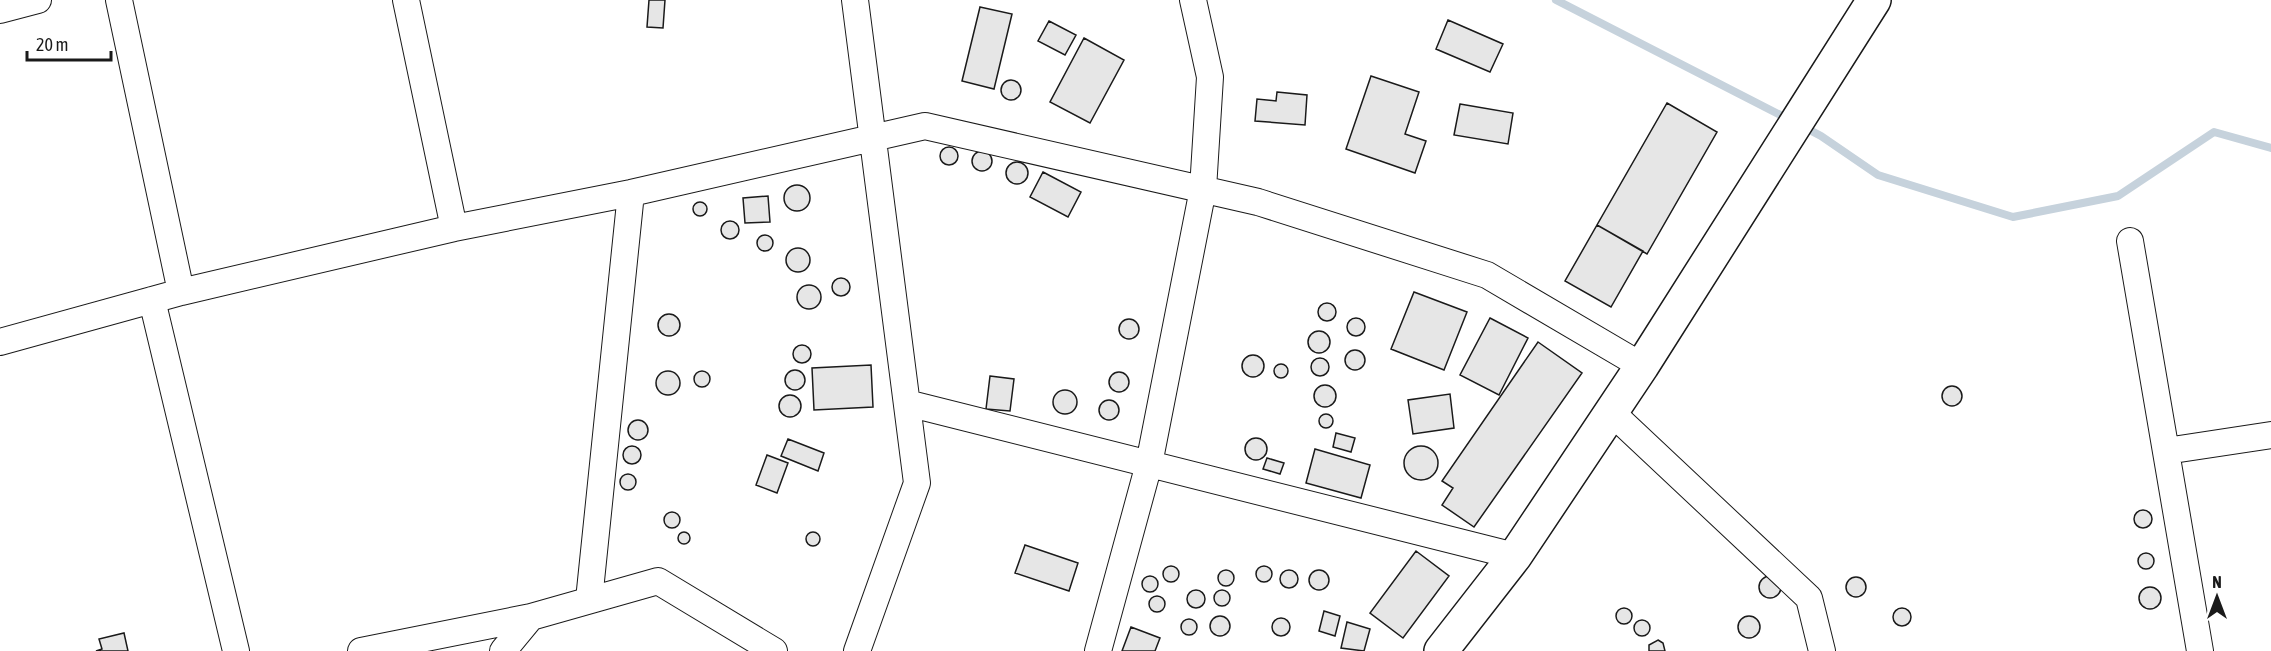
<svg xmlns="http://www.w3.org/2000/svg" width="2271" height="651" font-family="'Asap Condensed',sans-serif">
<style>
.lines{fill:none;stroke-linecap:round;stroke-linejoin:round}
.stream{stroke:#c6d2dc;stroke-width:8}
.building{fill:#e6e6e6;stroke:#1a1a1a;stroke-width:1.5}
.street-casing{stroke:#1a1a1a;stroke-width:28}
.secondary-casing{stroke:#1a1a1a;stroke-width:36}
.street{stroke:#fff;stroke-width:26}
.secondary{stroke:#fff;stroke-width:33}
</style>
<rect width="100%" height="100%" fill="#fff"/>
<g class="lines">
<path class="stream" d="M 1556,0 L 1790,120
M 1802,126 L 1821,136 L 1878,175 L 2013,217 L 2118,196 L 2214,132 L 2271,148"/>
</g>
<path class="building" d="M 649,0 L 665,0 L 663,28 L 647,27 Z
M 980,7 L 1012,14 L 994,89 L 962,81 Z
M 1448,20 L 1503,44 L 1490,72 L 1436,49 Z
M 1049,21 L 1076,35 L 1065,55 L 1038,41 Z
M 1084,38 L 1124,60 L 1090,123 L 1050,102 Z
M 1371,76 L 1419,92 L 1405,134 L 1426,141 L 1415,173 L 1346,149 Z
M1001 90a10 10 0 1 1 20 0a10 10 0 1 1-20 0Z
M 1277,92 L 1307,95 L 1305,125 L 1255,121 L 1257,99 L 1276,101 Z
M 1667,103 L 1717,132 L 1647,254 L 1597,225 Z
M 1460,104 L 1513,113 L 1508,144 L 1454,135 Z
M940 156a9 9 0 1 1 18 0a9 9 0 1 1-18 0Z
M972 161a10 10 0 1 1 20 0a10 10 0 1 1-20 0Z
M1006 173a11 11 0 1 1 22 0a11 11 0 1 1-22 0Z
M 1043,172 L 1081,192 L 1068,217 L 1030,197 Z
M784 198a13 13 0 1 1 26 0a13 13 0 1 1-26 0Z
M 768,196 L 770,222 L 745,223 L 743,198 Z
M693 209a7 7 0 1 1 14 0a7 7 0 1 1-14 0Z
M721 230a9 9 0 1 1 18 0a9 9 0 1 1-18 0Z
M 1597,225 L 1643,251 L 1611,307 L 1565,281 Z
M757 243a8 8 0 1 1 16 0a8 8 0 1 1-16 0Z
M786 260a12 12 0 1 1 24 0a12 12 0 1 1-24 0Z
M832 287a9 9 0 1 1 18 0a9 9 0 1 1-18 0Z
M797 297a12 12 0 1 1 24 0a12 12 0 1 1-24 0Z
M 1414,292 L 1467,312 L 1444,370 L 1391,349 Z
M1318 312a9 9 0 1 1 18 0a9 9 0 1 1-18 0Z
M658 325a11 11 0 1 1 22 0a11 11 0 1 1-22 0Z
M1347 327a9 9 0 1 1 18 0a9 9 0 1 1-18 0Z
M 1490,318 L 1528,338 L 1499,395 L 1460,375 Z
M1119 329a10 10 0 1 1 20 0a10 10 0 1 1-20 0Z
M1308 342a11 11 0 1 1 22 0a11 11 0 1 1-22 0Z
M 1538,342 L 1582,373 L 1474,527 L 1442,505 L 1453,488 L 1442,481 Z
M793 354a9 9 0 1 1 18 0a9 9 0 1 1-18 0Z
M1345 360a10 10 0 1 1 20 0a10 10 0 1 1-20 0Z
M1242 366a11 11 0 1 1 22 0a11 11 0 1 1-22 0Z
M1311 367a9 9 0 1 1 18 0a9 9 0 1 1-18 0Z
M1274 371a7 7 0 1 1 14 0a7 7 0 1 1-14 0Z
M 871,365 L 873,407 L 814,410 L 812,368 Z
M785 380a10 10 0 1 1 20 0a10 10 0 1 1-20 0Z
M694 379a8 8 0 1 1 16 0a8 8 0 1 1-16 0Z
M656 383a12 12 0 1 1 24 0a12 12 0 1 1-24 0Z
M1109 382a10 10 0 1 1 20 0a10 10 0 1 1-20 0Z
M 990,376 L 1014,379 L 1010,411 L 986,409 Z
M1314 396a11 11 0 1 1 22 0a11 11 0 1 1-22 0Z
M1942 396a10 10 0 1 1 20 0a10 10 0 1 1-20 0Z
M1053 402a12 12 0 1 1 24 0a12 12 0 1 1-24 0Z
M 1450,394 L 1454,428 L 1413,434 L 1408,400 Z
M779 406a11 11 0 1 1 22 0a11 11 0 1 1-22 0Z
M1099 410a10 10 0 1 1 20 0a10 10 0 1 1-20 0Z
M1319 421a7 7 0 1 1 14 0a7 7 0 1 1-14 0Z
M628 430a10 10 0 1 1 20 0a10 10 0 1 1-20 0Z
M 1336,433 L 1355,438 L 1351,452 L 1333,447 Z
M1245 449a11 11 0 1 1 22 0a11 11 0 1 1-22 0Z
M 788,439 L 824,453 L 818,471 L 781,456 Z
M1404 463a17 17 0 1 1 34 0a17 17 0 1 1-34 0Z
M623 455a9 9 0 1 1 18 0a9 9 0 1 1-18 0Z
M 1315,449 L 1370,465 L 1361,498 L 1306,483 Z
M 767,455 L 788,463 L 777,493 L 756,485 Z
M 1267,458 L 1284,463 L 1280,474 L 1263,469 Z
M620 482a8 8 0 1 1 16 0a8 8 0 1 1-16 0Z
M2134 519a9 9 0 1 1 18 0a9 9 0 1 1-18 0Z
M664 520a8 8 0 1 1 16 0a8 8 0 1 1-16 0Z
M678 538a6 6 0 1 1 12 0a6 6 0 1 1-12 0Z
M806 539a7 7 0 1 1 14 0a7 7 0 1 1-14 0Z
M 1025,545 L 1078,563 L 1069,591 L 1015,573 Z
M 1416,551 L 1449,576 L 1403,638 L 1370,613 Z
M2138 561a8 8 0 1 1 16 0a8 8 0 1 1-16 0Z
M1256 574a8 8 0 1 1 16 0a8 8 0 1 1-16 0Z
M1163 574a8 8 0 1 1 16 0a8 8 0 1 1-16 0Z
M1309 580a10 10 0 1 1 20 0a10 10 0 1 1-20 0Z
M1280 579a9 9 0 1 1 18 0a9 9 0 1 1-18 0Z
M1218 578a8 8 0 1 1 16 0a8 8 0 1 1-16 0Z
M1142 584a8 8 0 1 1 16 0a8 8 0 1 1-16 0Z
M1759 587a11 11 0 1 1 22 0a11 11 0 1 1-22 0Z
M1846 587a10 10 0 1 1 20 0a10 10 0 1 1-20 0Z
M2139 598a11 11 0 1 1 22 0a11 11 0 1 1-22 0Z
M1187 599a9 9 0 1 1 18 0a9 9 0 1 1-18 0Z
M1214 598a8 8 0 1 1 16 0a8 8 0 1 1-16 0Z
M1149 604a8 8 0 1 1 16 0a8 8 0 1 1-16 0Z
M1893 617a9 9 0 1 1 18 0a9 9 0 1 1-18 0Z
M1616 616a8 8 0 1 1 16 0a8 8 0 1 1-16 0Z
M 1324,611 L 1340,616 L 1335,636 L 1319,631 Z
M1210 626a10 10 0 1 1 20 0a10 10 0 1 1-20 0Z
M1738 627a11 11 0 1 1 22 0a11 11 0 1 1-22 0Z
M1272 627a9 9 0 1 1 18 0a9 9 0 1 1-18 0Z
M1181 627a8 8 0 1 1 16 0a8 8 0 1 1-16 0Z
M1634 628a8 8 0 1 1 16 0a8 8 0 1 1-16 0Z
M 1347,622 L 1370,629 L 1364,651 L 1341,648 Z
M 1131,627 L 1160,638 L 1155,651 L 1122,651 Z
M 124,633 L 128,651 L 96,651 L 102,649 L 99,639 Z
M 1658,640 L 1663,643 L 1665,651 L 1649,651 L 1649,645 Z"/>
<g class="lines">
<g class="street-casing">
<path id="street" d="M 119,0 L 181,292
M 406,0 L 454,228
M 855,0 L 917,483 L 857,651
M 0,10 L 38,0
M 2130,241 L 2200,651
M 152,300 L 236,651
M 0,342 L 181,292 L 454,228 L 631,193 L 925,126 L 1258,202 L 1487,275 L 1642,366
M 907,403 L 1515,556
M 1611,412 L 1809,598 L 1822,651
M 2166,451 L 2271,435
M 589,600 L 631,193
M 361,651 L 531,617 L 658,581 L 774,651
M 503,651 L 531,617
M 1098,651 L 1149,464 L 1203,189 L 1210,77 L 1193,0"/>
</g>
<g class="secondary-casing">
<path id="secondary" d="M 1441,651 L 1515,556 L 1642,366 L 1874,0"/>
</g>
<use href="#street" class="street"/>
<use href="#secondary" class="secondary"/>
</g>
<g transform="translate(2217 597)" stroke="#ffffff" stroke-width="4.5" paint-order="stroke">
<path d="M0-4.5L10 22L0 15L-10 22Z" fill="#1a1a1a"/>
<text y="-9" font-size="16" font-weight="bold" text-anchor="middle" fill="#1a1a1a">N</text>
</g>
<path d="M27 51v9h84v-9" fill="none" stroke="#1a1a1a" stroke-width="3"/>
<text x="36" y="51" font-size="18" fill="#1a1a1a" stroke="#ffffff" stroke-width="4.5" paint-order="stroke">20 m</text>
</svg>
